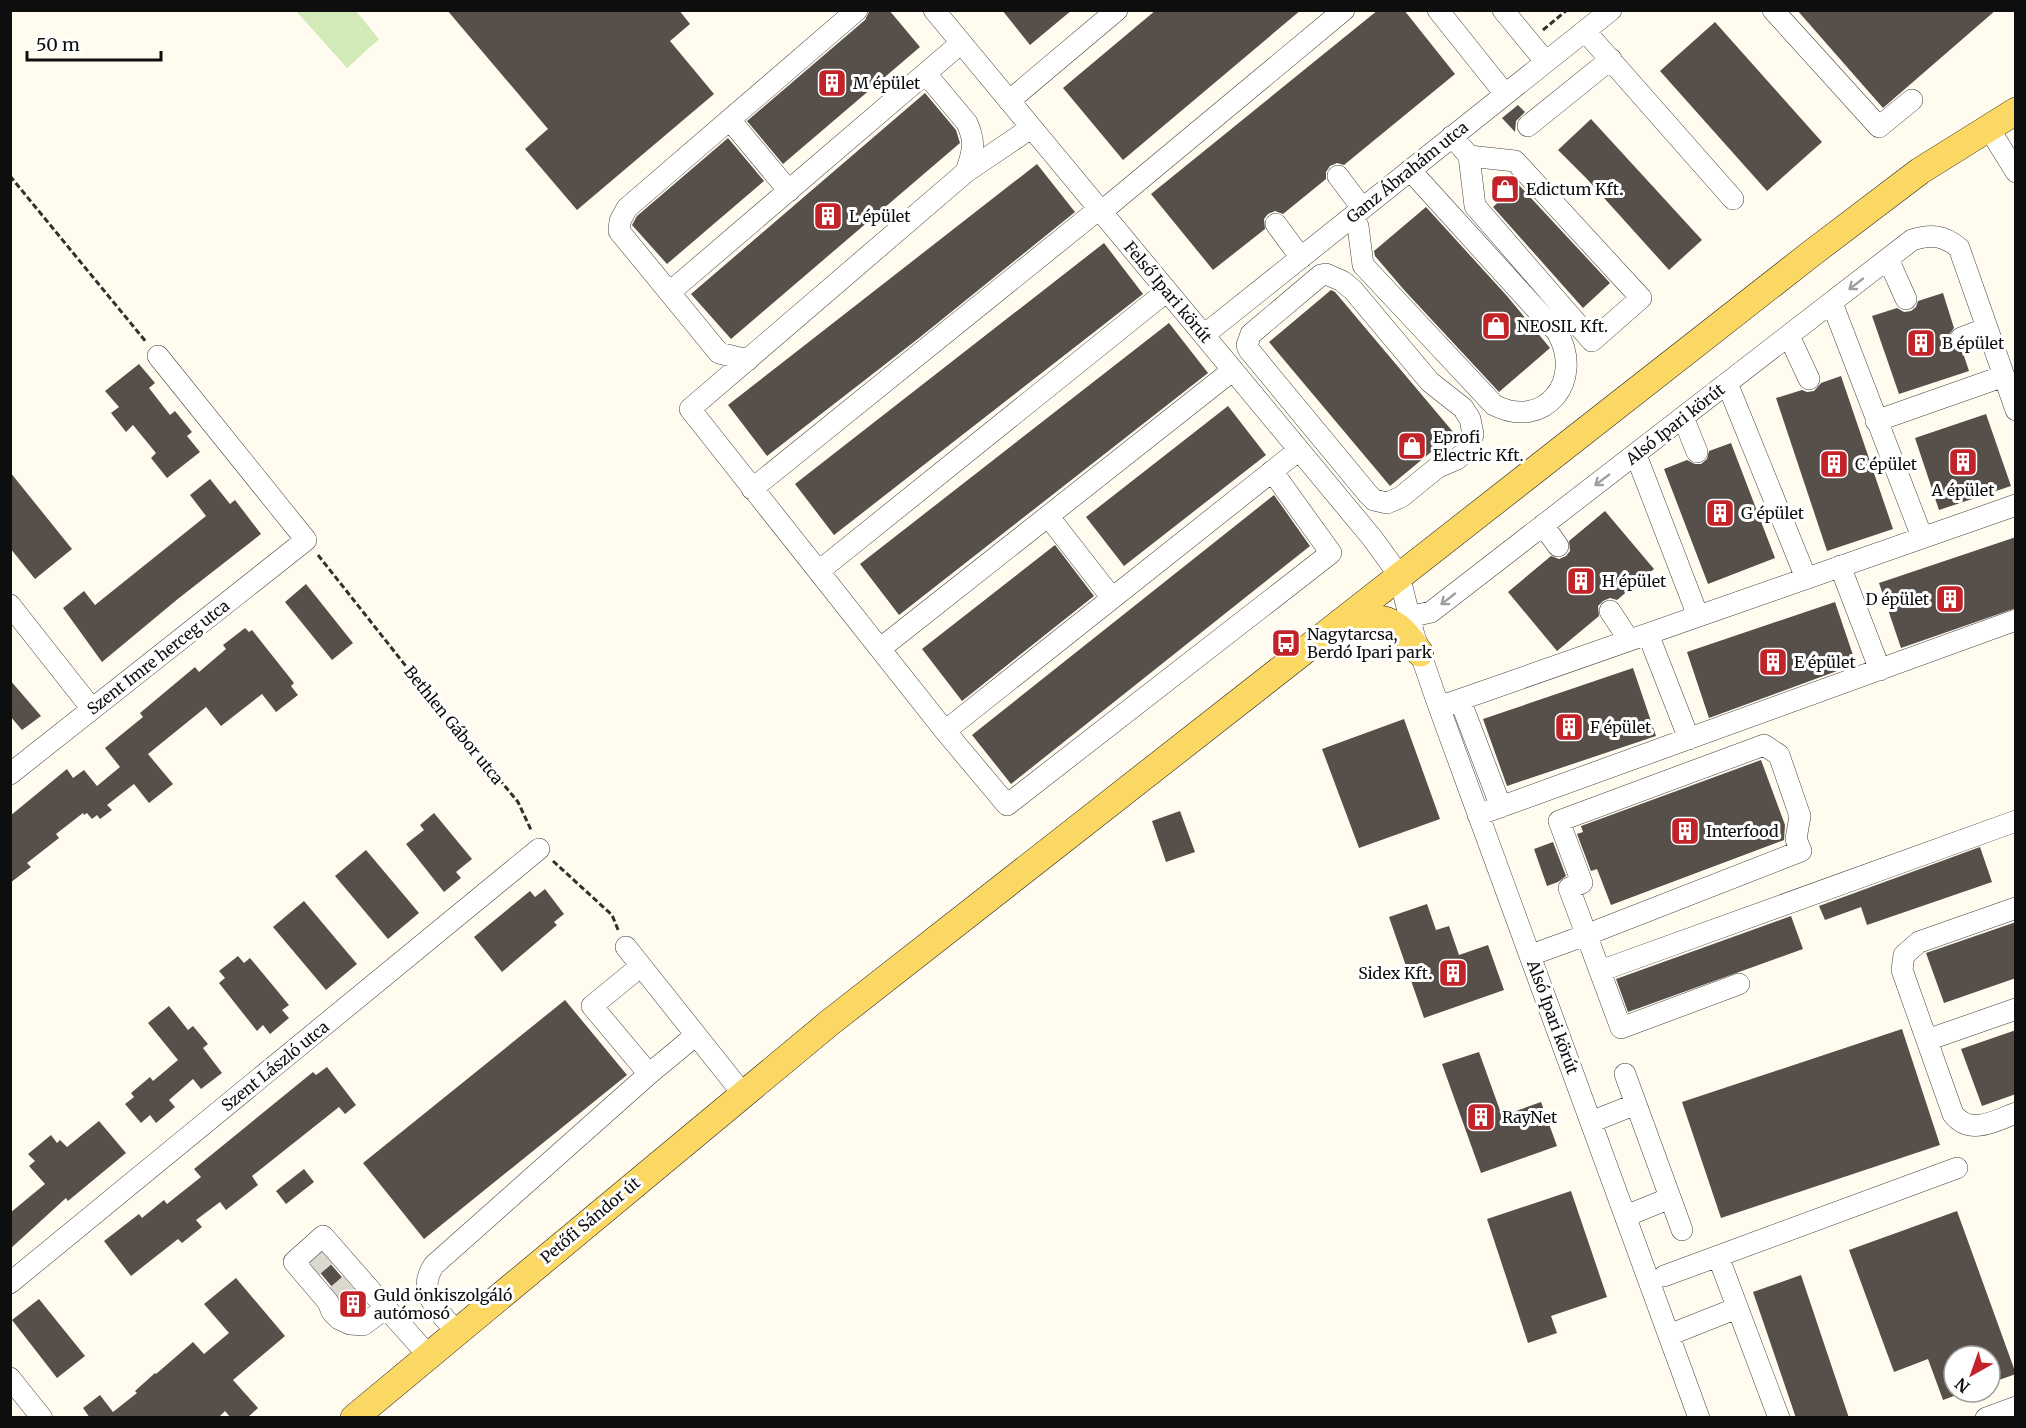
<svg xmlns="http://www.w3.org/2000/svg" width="2026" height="1428" font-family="Merriweather,serif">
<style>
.green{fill:#d2eab8}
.building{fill:#574f4a}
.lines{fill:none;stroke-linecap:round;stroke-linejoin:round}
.minor-tunnel{stroke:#dbd8cd;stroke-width:21;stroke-dasharray:21 10;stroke-linecap:butt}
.minor-casing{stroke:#414141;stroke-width:22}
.major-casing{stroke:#1f1f1f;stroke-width:28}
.path{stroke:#303030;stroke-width:3;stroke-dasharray:6 3;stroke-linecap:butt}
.minor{stroke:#fff;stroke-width:21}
.major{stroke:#fbd863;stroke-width:27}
.oneway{stroke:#9f9f9f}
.labels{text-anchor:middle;stroke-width:6;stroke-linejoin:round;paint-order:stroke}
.poi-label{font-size:16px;fill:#0e0e0e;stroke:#fff;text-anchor:start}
.street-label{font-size:16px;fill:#0e0e0e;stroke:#fff}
</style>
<rect width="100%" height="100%" fill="#fffcef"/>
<path class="green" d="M 296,11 L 356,11 L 379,39 L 347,68 Z"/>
<path class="building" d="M 447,10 L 679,10 L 690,24 L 670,41 L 714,94 L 577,210 L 525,149 L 548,129 Z
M 870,10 L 889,10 L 920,47 L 783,164 L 747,121 L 865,20 Z
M 1002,10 L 1072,10 L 1030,45 Z
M 1156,10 L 1301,10 L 1123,160 L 1063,88 Z
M 1378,10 L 1404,10 L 1455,74 L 1344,165 L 1337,163 L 1330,166 L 1326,172 L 1326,179 L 1283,214 L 1275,211 L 1268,214 L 1264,219 L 1265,229 L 1213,270 L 1151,194 Z
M 1797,10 L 1996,10 L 1883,108 Z
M 1715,22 L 1822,142 L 1767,191 L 1660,71 Z
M 925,93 L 956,130 L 960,143 L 731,339 L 691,294 Z
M 1518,105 L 1525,112 L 1516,121 L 1515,132 L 1502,118 Z
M 1591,119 L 1702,240 L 1669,270 L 1586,178 L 1558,150 Z
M 728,138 L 764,181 L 667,264 L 632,225 L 637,216 Z
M 1037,164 L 1075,212 L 919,338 L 767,456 L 728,405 Z
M 1518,184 L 1610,283 L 1583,308 L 1493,207 Z
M 1426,207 L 1507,296 L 1550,348 L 1499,392 L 1405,291 L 1375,256 L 1374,251 Z
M 1104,243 L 1143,294 L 834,535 L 795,484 Z
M 1331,290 L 1335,292 L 1454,433 L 1390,486 L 1269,342 Z
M 1943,293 L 1954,328 L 1949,335 L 1949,342 L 1953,348 L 1962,350 L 1969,371 L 1899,394 L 1872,316 L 1897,308 L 1904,312 L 1911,311 L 1916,307 L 1918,301 Z
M 1169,323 L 1208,373 L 899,615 L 860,564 Z
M 139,364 L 155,383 L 149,388 L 170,415 L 175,411 L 192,432 L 187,436 L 200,452 L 167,478 L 151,458 L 156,453 L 133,425 L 126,432 L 111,413 L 119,407 L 105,391 Z
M 1841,376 L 1893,529 L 1827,551 L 1776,398 L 1802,390 L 1807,392 L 1814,391 L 1821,383 Z
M 1228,406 L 1266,455 L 1124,566 L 1086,517 Z
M 1986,414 L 2011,486 L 1939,510 L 1915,438 Z
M 1731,443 L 1775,558 L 1708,584 L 1664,469 L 1687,460 L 1695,464 L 1701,464 L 1707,459 L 1709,451 Z
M 10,472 L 72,549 L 35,579 L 10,548 Z
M 210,479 L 230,504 L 235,500 L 261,534 L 179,598 L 102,662 L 63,608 L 84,591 L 95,605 L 206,516 L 190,495 Z
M 1274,495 L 1310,546 L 1011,784 L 972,735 Z
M 1605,511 L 1654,569 L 1617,600 L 1610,598 L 1603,601 L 1598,606 L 1599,616 L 1557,651 L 1508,592 L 1551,556 L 1559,559 L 1566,556 L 1570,551 L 1569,541 Z
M 2016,537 L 2016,608 L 1901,648 L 1879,583 Z
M 1055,545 L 1094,596 L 962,701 L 922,649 Z
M 306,584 L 353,643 L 332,660 L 285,602 Z
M 1835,602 L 1856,664 L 1709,718 L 1687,652 Z
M 245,628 L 249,632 L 252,630 L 294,683 L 291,686 L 298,695 L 276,712 L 262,694 L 221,726 L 206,707 L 148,754 L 173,784 L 149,803 L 134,784 L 107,805 L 112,810 L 100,819 L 97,815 L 92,819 L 87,813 L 84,815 L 83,813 L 56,834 L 59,838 L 27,863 L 31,867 L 10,883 L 10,816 L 67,769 L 73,778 L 84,770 L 97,786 L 120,767 L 105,748 L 143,717 L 140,713 L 183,677 L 195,667 L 199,672 L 226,649 L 223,645 Z
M 1633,668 L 1656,736 L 1507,786 L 1483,719 Z
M 10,680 L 41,716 L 22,730 L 10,716 Z
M 1404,719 L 1440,819 L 1359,848 L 1322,749 Z
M 1761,760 L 1785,825 L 1784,840 L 1611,905 L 1597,869 L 1591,871 L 1577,834 L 1583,832 L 1581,826 Z
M 1180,811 L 1195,852 L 1166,862 L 1152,821 Z
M 434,813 L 472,859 L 456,872 L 461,878 L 444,892 L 406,844 L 424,830 L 420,825 Z
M 1553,842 L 1566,876 L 1558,882 L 1547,886 L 1534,849 Z
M 1980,847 L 1992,882 L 1867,925 L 1861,907 L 1825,920 L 1819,906 Z
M 366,850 L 419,913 L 388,939 L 335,876 Z
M 545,889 L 564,914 L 554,922 L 557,925 L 502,972 L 474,937 L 530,891 L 535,897 Z
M 304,901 L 357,964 L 326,990 L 273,927 Z
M 1427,904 L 1436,930 L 1449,926 L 1459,955 L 1488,945 L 1504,990 L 1424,1018 L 1389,917 Z
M 1791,916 L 1803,949 L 1628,1012 L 1616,979 Z
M 2016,922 L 2016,978 L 1944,1003 L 1926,953 Z
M 238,956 L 244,963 L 250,958 L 289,1005 L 282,1010 L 289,1018 L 270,1034 L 263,1025 L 257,1031 L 219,983 L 225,978 L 219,971 Z
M 565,1000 L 627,1075 L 424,1239 L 363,1163 Z
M 169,1006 L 188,1030 L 193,1026 L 208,1044 L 203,1048 L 222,1073 L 201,1089 L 193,1079 L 169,1100 L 175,1107 L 156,1123 L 150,1115 L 141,1123 L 125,1104 L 134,1097 L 131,1093 L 150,1077 L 153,1081 L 178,1060 L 148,1023 Z
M 1902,1029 L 1940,1145 L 1721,1218 L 1682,1102 Z
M 2016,1030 L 2016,1094 L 1982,1106 L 1961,1049 Z
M 1479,1052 L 1502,1116 L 1541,1102 L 1557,1146 L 1481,1173 L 1442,1064 Z
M 327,1067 L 356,1105 L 345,1114 L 339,1107 L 252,1176 L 258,1185 L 226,1210 L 220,1202 L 196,1220 L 202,1227 L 182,1243 L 178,1239 L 131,1276 L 104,1241 L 139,1214 L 142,1218 L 164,1200 L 167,1204 L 201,1177 L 194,1169 L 313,1072 L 316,1075 Z
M 99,1121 L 126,1153 L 68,1201 L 66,1198 L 10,1249 L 10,1213 L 45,1184 L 29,1166 L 35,1161 L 28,1154 L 51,1135 L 57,1143 L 60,1140 L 67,1147 Z
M 304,1169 L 314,1182 L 286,1204 L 276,1191 Z
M 1571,1191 L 1607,1297 L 1551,1316 L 1557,1333 L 1528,1343 L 1487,1219 Z
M 1957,1211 L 2016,1374 L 1990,1383 L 1990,1356 L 1954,1356 L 1954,1396 L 1943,1400 L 1928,1359 L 1894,1372 L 1849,1250 Z
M 322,1254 L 366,1305 L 358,1312 L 346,1308 L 343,1305 L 338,1294 L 312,1263 Z
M 1801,1275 L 1849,1418 L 1796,1418 L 1753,1292 Z
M 236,1278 L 285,1336 L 233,1380 L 258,1408 L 247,1418 L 231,1418 L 225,1411 L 218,1418 L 90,1418 L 83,1408 L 100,1395 L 113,1412 L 137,1393 L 135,1391 L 155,1373 L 156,1374 L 193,1342 L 204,1354 L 229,1333 L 204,1304 Z
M 39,1299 L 85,1356 L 57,1378 L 12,1320 Z"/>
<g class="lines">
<path class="minor-tunnel" d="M 311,1268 L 326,1255
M 335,1297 L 350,1284"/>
<g class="minor-casing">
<path id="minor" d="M 934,10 L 1373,539 L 1399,575 L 1414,635 L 1439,707 L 1699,1418
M 1438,10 L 1505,94
M 1503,10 L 1545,61
M 1773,10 L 1879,127 L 1912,100
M 1585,31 L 1733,199
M 926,74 L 967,123 C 976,143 973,151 966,172
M 1009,101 L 1117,10
M 730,120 L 789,191
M 1528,126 L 1611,59
M 1988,127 L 2016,172
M 1031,128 L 966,172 L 690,409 L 945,731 L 1007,805 L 1331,553 L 1272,471
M 1452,136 L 1469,156 L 1475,206 L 1592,341 L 1641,298 L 1515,161 L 1469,156
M 1338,176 L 1362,208
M 1101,212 L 1344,10
M 1352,217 L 1358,226 L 1363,265 L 1494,405 C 1545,431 1585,380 1557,332 L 1410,170
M 1276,224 L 1301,258
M 1888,259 L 1906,299
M 1326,274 L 1342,281 L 1353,290 L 1430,382 L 1463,408 L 1470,419 L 1473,434 L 1471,443 L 1464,453 L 1457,459 L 1438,467 L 1401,497 L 1387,503 L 1374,500 L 1368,494 L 1249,350 L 1247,345 L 1251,334 L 1321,275 Z
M 670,292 L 961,43
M 1832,303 L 1922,537
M 1204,335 L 1611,10
M 1789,336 L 1809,379
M 1961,338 L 1987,328
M 748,360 L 719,353 L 619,231 L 620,221 L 627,208 L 857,10
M 1727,383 L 1806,578
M 1683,417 L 1697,452
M 1876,421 L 2004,376
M 1636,455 L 1698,616
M 752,489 L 1099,209
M 1048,516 L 1112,598
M 1543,525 L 1558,546
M 1840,566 L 1880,670
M 819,571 L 1167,291
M 10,605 L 92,709
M 1610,611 L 1629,640
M 1409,617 L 1431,612 L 1912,240 C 1931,234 1944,235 1959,248 L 2016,410
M 1648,634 L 1689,739
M 881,648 L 1233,370
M 1460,700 L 1501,807
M 1439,707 L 2016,505
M 945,731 L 1299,450
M 10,774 L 306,540 L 158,356
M 1478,815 L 2016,620
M 2016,908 L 1919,942 L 1904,955 L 1902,970 L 1953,1114 C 1970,1136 1995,1121 2016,1113
M 626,947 L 743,1094
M 1531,955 L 1586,935 L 1801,851 L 1796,839 L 1800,816 L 1779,755 L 1764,745 L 1559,821 L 1582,883 L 1569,888 L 1621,1028 L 1739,984
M 641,966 L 592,1006 L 649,1074
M 1600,971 L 2016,821
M 1927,1040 L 2016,1009
M 1625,1074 L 1682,1230
M 1591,1122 L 1636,1104
M 1626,1216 L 1670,1198
M 323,1236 L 386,1308 L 363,1325 L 350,1324 L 339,1319 L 332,1312 L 328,1302 L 294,1262 Z
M 1718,1256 L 1779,1418
M 1664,1276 L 1957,1168
M 10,1283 L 539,849
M 386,1308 L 428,1355
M 456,1332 C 439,1310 415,1293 434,1265 L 649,1074 L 696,1035
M 1669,1335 L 1737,1308
M 10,1378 L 42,1418
M 1986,1418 L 2016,1407"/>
</g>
<g class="major-casing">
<path id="major" d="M 1341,623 C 1385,615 1393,615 1420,653
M 354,1418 L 828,1024 L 1812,253 L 1920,171 L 2016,111"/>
</g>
<path class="path" d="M 1543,30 L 1567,10
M 10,176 L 147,343
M 318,555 L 409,670 L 518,802 L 532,832
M 553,861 L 612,915 L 619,932"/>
<use href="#minor" class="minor"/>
<use href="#major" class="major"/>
</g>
<defs><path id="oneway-shaft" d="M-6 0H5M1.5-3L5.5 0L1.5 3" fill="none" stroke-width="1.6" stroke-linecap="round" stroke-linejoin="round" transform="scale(1.5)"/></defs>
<g class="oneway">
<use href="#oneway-shaft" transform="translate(1856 284) rotate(142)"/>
<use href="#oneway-shaft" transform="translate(1602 480) rotate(143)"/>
<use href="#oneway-shaft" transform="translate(1448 599) rotate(142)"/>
</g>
<defs>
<g id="building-square" transform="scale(1.5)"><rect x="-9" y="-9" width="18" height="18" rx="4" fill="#c22329" stroke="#fff"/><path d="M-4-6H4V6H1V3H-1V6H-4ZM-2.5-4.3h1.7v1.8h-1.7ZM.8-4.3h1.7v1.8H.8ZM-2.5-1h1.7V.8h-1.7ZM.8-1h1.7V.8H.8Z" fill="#fff"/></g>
<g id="shop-square" transform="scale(1.5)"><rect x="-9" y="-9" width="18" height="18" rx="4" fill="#c22329" stroke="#fff"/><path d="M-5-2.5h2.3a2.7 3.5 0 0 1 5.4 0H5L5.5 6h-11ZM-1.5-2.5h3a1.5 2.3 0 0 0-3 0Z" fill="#fff"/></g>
<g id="bus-square" transform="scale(1.5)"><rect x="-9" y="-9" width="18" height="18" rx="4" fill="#c22329" stroke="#fff"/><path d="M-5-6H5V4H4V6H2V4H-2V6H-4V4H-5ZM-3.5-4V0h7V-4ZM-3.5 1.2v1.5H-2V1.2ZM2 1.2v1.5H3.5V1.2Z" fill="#fff"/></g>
</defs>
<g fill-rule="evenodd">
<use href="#building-square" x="832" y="83"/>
<use href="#shop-square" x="1505" y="189"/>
<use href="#building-square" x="828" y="216"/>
<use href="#shop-square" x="1496" y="326"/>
<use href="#building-square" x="1921" y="343"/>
<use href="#shop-square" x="1412" y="446"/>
<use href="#building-square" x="1963" y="462"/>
<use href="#building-square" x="1834" y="464"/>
<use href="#building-square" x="1720" y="513"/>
<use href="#building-square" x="1581" y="581"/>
<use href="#building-square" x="1950" y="599"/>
<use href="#bus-square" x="1286" y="643"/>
<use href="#building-square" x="1773" y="662"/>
<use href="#building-square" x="1569" y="727"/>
<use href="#building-square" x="1685" y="831"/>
<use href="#building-square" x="1453" y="973"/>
<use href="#building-square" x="1481" y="1117"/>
<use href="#building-square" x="353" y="1304"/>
</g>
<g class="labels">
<g class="poi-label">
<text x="853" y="89">M épület</text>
<text x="1526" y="195">Edictum Kft.</text>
<text x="849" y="222">L épület</text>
<text x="1517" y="332">NEOSIL Kft.</text>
<text x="1942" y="349">B épület</text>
<text x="1433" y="443">Eprofi<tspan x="1433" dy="18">Electric Kft.</tspan></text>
<text x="1855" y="470">C épület</text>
<text x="1963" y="496" text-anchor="middle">A épület</text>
<text x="1741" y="519">G épület</text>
<text x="1602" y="587">H épület</text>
<text x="1929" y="605" text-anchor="end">D épület</text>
<text x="1307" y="640">Nagytarcsa,<tspan x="1307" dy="18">Berdó Ipari park</tspan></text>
<text x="1794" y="668">E épület</text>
<text x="1590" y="733">F épület</text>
<text x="1706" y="837">Interfood</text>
<text x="1432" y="979" text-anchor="end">Sidex Kft.</text>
<text x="1502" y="1123">RayNet</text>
<text x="374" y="1301">Guld önkiszolgáló<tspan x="374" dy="18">autómosó</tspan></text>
</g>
<g class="street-label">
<text transform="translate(1407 172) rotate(-39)" y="6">Ganz Ábrahám utca</text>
<text transform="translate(1168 292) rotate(50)" y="6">Felső Ipari körút</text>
<text transform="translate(1675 424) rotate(-38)" y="6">Alsó Ipari körút</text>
<text transform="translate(158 657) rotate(-38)" y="6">Szent Imre herceg utca</text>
<text transform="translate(454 725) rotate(51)" y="6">Bethlen Gábor utca</text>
<text transform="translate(1553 1017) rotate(70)" y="6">Alsó Ipari körút</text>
<text transform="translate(275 1066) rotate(-39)" y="6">Szent László utca</text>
<text transform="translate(590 1220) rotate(-40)" y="6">Petőfi Sándor út</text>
</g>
</g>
<rect width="2026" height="1428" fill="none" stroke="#0e0e0e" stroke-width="24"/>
<g transform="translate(1972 1374) rotate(220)"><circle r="28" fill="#ffffff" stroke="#9f9f9f" stroke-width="1.5"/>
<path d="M0-4.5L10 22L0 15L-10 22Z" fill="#c22329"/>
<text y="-9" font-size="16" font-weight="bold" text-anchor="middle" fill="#0e0e0e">N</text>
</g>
<path d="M27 51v9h134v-9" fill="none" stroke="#0e0e0e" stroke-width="3"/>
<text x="36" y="51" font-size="18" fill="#0e0e0e" stroke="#ffffff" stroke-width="4.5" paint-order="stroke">50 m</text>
</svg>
